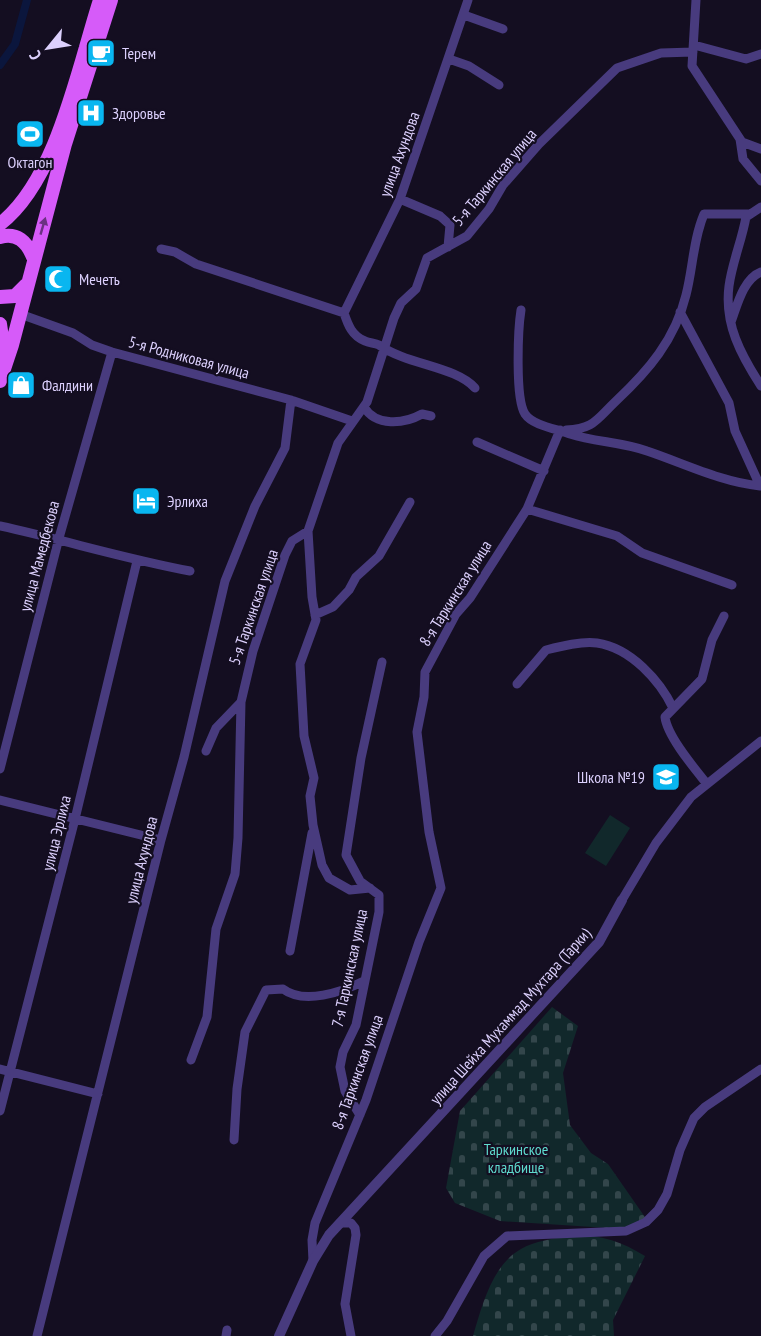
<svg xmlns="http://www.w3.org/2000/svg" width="761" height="1336" font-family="'PT Sans Narrow',sans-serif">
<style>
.cemetery{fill:url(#cemetery-stones)}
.park{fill:#11282b}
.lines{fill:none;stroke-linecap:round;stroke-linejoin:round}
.canal{stroke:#0b163d;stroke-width:8}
.minor{stroke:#483b7e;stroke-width:9}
.tertiary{stroke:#483b7e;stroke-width:10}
.primary{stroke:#d65bf9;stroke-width:14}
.oneway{fill:#6b3182}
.labels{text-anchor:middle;stroke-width:4.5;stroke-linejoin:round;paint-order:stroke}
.poi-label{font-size:16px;fill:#dcd0fd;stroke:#140e21;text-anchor:start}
.street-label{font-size:16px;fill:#dcd0fd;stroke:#140e21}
.park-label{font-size:16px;fill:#5fdace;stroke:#140e21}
</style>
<defs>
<pattern id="cemetery-stones" width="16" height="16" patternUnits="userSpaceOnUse" patternTransform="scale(1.5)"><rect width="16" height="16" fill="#11282b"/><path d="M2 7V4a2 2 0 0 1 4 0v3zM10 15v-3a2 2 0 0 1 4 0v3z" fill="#33464b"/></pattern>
</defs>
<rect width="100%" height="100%" fill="#140e21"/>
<path class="cemetery" d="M 552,1007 L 578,1026 L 563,1073 L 570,1125 L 591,1153 L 608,1164 L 647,1220 L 624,1229 L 500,1221 L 455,1203 L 446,1188 L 460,1111 Z
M 570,1235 C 599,1234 621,1241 645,1256 L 613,1320 L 614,1336 L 473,1336 C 482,1306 492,1265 521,1249 C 534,1241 555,1239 570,1235 Z"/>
<path class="park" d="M 610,815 L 630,828 L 606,866 L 585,853 Z"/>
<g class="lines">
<path class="canal" d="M 0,65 L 15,44 L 27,0"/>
<path class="minor" d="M 696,0 L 692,66 L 742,142 L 761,149
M 464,15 L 503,29
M 694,45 L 746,59 L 761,54
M 449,59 L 469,66 L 499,85
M 740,139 L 743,159 L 761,181
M 400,199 L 440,216 L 450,225 L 448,247
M 761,207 L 746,217 C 742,240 732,263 729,286 C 724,324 741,355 761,386
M 161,249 L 175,252 L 196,264 L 344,313
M 521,310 C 518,329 515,399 525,414 C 533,426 558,429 570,434 C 595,442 622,442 647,451 C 683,463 721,482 760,486 L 735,431 L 729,403 L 680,312
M 344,313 L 400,199 L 468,0
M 344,313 C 348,325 352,336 365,341 C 369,343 375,343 379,345 C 407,365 455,366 475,388
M 20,314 L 73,333 L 92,345 L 112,352 L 291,400 L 352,421
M 731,322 C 737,306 743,279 761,272
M 364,407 C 376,427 404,424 422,414 L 431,416
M 566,430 C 594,429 596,420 616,401 C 648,371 675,340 686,295 C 693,268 693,240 704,214 L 749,214
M 477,442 L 544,471
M 527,509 L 617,536 L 642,553 L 732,585
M 0,526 C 64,540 126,559 190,571
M 308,531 L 312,597 L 316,620 L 300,664 L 304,736 L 314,778 L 310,796 L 313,825 L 322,865 L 329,878 L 350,890 L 370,888
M 315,615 L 333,607 L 349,590 L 356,577 L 379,556 L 410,502
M 517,684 L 546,650 C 562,646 582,641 597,643 C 631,648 660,681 673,708
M 206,751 L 216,728 L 241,702
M 0,769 L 59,538 L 112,352
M 707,784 C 695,769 667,736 665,717 L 702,679 L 712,640 L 724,616
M 0,800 L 161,840
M 622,900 L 656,843 L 691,797 L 761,741
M 290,951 L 312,833
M 191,1060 L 207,1017 L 216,929 L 235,874 L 238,838 L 241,702 L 253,651 L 285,555 L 292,541 L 308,531 L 338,443 L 367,402 L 394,318 L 401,303 L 416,289 L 427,258 L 467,236 L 489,209 L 503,185 L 539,144 L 617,68 L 661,53 L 693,52
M 0,1069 L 98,1094
M 0,1111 L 75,819 L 137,561
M 360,1115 L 345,1091 L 340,1067 L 343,1052 L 356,1025 L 379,912 L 379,895 L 360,881 L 346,855 L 361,758 L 382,662
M 234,1140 L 237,1089 L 245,1032 L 266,990 L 283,989 C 304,1005 342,992 364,981
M 340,1223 L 351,1223 L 355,1228 L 356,1235 L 345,1304 L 351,1336
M 313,1261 L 312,1240 L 315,1223 L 366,1100 L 419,942 L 441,888 L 429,832 L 417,732 L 424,697 L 425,672 L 456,614 L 470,598 L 527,509 L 560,430
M 37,1336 L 161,840 L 184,757 L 225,581 L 255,506 L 285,448 L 291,400
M 226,1336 L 227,1330
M 435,1336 L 447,1321 L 484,1256 L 507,1236 L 626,1231 L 646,1222 L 658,1210 L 667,1194 L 680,1150 L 694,1118 L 705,1107 L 761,1069"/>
<path class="tertiary" d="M 279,1336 L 313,1261 L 329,1235 L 599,942 L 622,900"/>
<path class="primary" d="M 0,224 C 57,180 78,68 100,0
M 0,237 C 17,232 27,242 33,257
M 0,297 L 15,296 L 26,285
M 0,324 L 5,358
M 0,381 L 12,345 L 65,144 L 111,0"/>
</g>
<defs><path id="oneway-solid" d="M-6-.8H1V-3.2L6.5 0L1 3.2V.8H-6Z" transform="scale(1.5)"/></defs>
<use class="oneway" href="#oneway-solid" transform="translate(43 226) rotate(-74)"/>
<defs>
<g id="cafe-square" transform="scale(1.5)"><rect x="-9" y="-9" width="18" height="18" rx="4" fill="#09b6f0" stroke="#140e21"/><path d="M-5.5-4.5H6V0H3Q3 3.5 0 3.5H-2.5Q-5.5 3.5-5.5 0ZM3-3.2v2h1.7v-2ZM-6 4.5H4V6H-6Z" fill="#fff"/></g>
<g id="hospital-square" transform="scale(1.5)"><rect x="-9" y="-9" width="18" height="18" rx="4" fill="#09b6f0" stroke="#140e21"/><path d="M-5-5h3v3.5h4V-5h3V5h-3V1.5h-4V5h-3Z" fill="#fff"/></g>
<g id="stadium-square" transform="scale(1.5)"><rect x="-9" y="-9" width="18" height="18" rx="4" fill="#09b6f0" stroke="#140e21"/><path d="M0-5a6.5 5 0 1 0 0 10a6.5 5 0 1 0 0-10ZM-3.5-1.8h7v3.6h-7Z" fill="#fff"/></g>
<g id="mosque-square" transform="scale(1.5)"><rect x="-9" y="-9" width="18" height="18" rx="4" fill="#09b6f0" stroke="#140e21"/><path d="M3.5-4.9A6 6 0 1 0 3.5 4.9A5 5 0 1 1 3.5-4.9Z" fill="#fff"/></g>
<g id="shop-square" transform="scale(1.5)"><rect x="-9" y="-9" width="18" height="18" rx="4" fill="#09b6f0" stroke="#140e21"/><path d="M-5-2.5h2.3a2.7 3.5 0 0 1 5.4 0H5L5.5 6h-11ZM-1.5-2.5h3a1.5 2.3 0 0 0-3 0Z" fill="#fff"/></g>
<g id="hotel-square" transform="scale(1.5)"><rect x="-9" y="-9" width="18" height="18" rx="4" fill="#09b6f0" stroke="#140e21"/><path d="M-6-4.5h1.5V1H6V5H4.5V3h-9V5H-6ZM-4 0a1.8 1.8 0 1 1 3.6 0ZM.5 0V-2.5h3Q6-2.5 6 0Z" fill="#fff"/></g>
<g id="school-square" transform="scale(1.5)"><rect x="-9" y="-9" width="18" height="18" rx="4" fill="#09b6f0" stroke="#140e21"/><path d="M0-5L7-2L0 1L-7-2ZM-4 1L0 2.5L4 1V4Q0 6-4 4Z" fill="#fff"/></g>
</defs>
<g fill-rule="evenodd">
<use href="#cafe-square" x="101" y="53"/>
<use href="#hospital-square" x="91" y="113"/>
<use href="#stadium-square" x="30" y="134"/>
<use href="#mosque-square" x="58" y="279"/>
<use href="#shop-square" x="21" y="385"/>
<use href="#hotel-square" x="146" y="501"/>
<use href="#school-square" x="666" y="777"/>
</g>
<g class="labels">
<g class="poi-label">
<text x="122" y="59">Терем</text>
<text x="112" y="119">Здоровье</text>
<text x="30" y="168" text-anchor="middle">Октагон</text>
<text x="79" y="285">Мечеть</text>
<text x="42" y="391">Фалдини</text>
<text x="167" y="507">Эрлиха</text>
<text x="645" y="783" text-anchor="end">Школа №19</text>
</g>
<g class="street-label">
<text transform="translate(399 154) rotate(-70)" y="6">улица Ахундова</text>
<text transform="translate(494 177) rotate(-50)" y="6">5-я Таркинская улица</text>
<text transform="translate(189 357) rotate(15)" y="6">5-я Родниковая улица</text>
<text transform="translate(39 556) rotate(-75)" y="6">улица Мамедбекова</text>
<text transform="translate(455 593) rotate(-58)" y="6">8-я Таркинская улица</text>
<text transform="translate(253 607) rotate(-71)" y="6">5-я Таркинская улица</text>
<text transform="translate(56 833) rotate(-76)" y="6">улица Эрлиха</text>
<text transform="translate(141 860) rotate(-76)" y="6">улица Ахундова</text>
<text transform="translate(349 968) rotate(-78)" y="6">7-я Таркинская улица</text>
<text transform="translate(510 1016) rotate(-48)" y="6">улица Шейха Мухаммад Мухтара (Тарки)</text>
<text transform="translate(357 1072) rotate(-70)" y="6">8-я Таркинская улица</text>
</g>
<g class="park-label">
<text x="516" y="1155">Таркинское<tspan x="516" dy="18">кладбище</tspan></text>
</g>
</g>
<g transform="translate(48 48) rotate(240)" stroke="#140e21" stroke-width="4.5" paint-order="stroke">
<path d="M0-4.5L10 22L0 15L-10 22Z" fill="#dcd0fd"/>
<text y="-9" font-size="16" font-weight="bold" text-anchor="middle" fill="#dcd0fd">С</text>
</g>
</svg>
